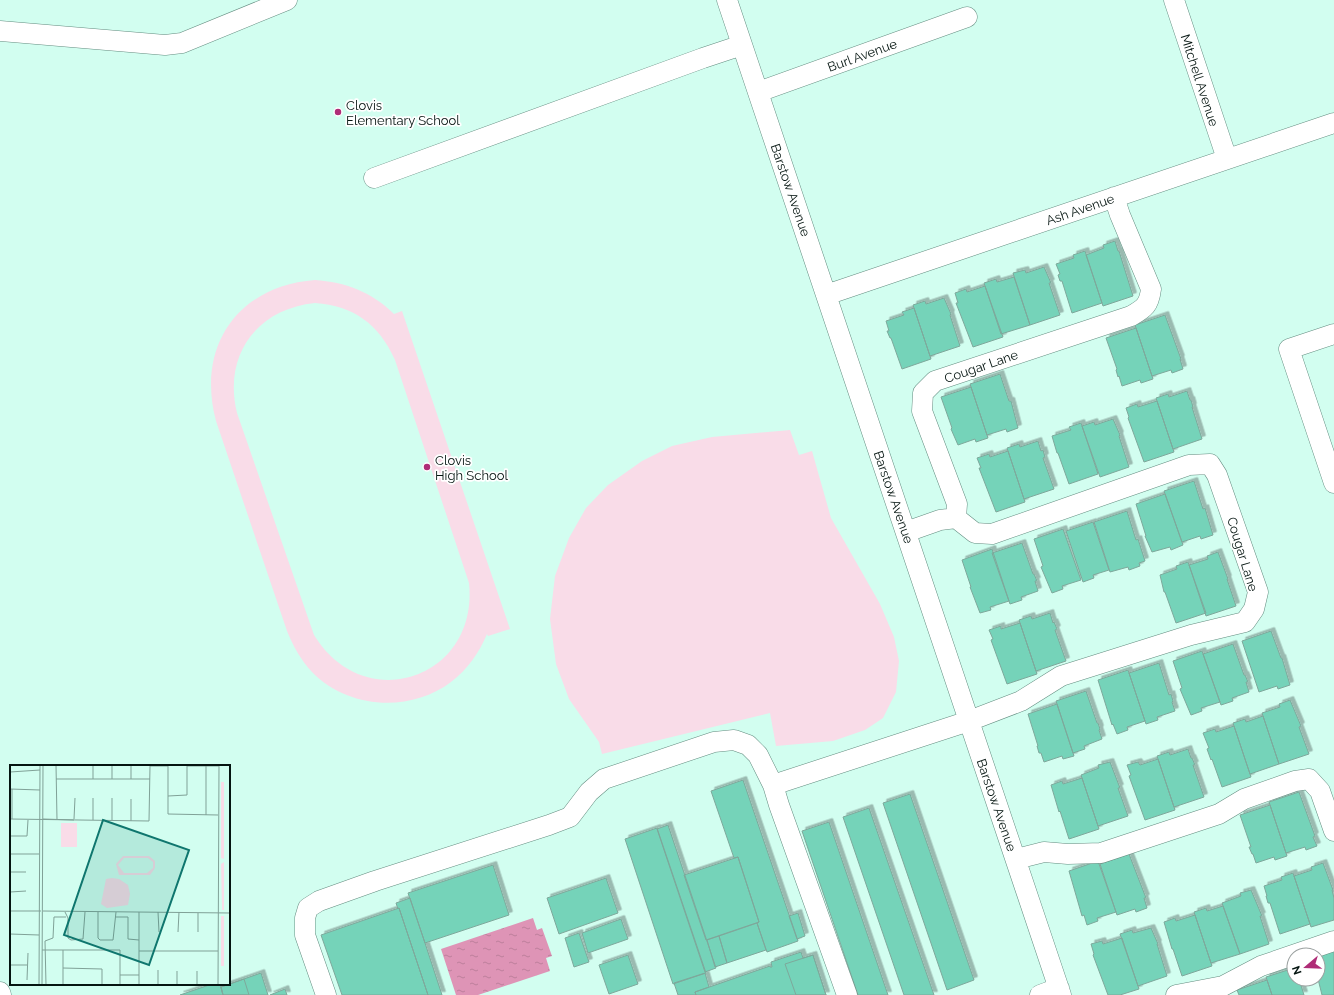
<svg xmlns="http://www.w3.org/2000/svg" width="1334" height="995" font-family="Raleway,sans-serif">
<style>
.green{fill:#f9dce8;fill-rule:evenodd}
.water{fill:url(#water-ripples)}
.building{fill:#74d3b9;stroke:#7ea89b;filter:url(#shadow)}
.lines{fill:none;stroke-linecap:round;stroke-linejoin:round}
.minor-casing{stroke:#648d80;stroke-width:21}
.minor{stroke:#fff;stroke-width:20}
.poi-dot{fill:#af2d77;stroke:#fff;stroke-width:1.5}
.labels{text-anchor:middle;stroke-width:3.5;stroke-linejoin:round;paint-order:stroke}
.street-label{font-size:13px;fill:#051511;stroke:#fff}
.poi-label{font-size:13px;fill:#051511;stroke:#fff;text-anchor:start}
.inset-road{fill:none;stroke:#80a197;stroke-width:1}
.view{fill:#0f766e;fill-opacity:0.15;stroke:#0f766e;stroke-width:2}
.inset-edge{fill:none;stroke:#051511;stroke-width:2}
</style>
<defs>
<pattern id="water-ripples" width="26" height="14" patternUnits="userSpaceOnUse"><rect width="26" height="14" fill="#de94b6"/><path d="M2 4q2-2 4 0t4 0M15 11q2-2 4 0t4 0" fill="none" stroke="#bd7f9b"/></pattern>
<filter id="shadow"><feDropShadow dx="3.5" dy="-3.5" stdDeviation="0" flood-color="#0004"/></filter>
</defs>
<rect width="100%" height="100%" fill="#d2fef0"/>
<path class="green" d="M 315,280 C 345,282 372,292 394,314 L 402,311 L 510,629 L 488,636 L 487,634 C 479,653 468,669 451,682 C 410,713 348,709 312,672 C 301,660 293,646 287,631 L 216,421 C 196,346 238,286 315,280 ZM 315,303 C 354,306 379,324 395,360 L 469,583 C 479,679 364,717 314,635 L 237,413 C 223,356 256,309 315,303 Z
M 790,430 L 799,455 L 812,451 L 831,518 L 880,604 L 894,637 L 899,661 L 896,692 L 883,718 L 865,730 L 833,741 L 776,746 L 770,713 L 602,754 L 599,742 L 569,699 L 556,664 L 550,619 L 555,576 L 569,538 L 586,508 L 608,485 L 642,461 L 672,446 L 712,437 Z"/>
<path class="water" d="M 533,918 L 537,930 L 542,928 L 552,956 L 546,958 L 550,971 L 478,995 L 456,995 L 441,949 Z"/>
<path class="building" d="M 1115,241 L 1118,251 L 1119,251 L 1133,296 L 1103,306 L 1086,255 L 1104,248 L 1103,245 Z
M 1085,251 L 1102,303 L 1072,313 L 1062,281 L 1060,281 L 1058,275 L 1060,274 L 1056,264 L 1074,258 L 1073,255 Z
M 1044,267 L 1051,283 L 1049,283 L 1060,315 L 1030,325 L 1013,273 L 1025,270 L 1026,273 Z
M 1014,277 L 1030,325 L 1001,334 L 984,283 L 996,279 L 997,282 Z
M 985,286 L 1003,337 L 973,347 L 956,303 L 958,303 L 955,293 L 966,289 L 967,292 Z
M 944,298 L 951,314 L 950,315 L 960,346 L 930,356 L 913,305 L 925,301 L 926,304 Z
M 914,308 L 931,359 L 902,369 L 891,338 L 890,338 L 887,331 L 889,331 L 886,321 L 904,315 L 902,312 Z
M 1165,315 L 1181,359 L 1180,359 L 1183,369 L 1172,373 L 1171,370 L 1152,376 L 1135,325 Z
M 1136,328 L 1153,379 L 1141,383 L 1140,380 L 1122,386 L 1119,376 L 1118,377 L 1116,370 L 1117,369 L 1106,338 Z
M 1000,374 L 1009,401 L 1011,401 L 1018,428 L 1007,432 L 1006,429 L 987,435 L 970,384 Z
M 971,387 L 988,438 L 976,442 L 975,439 L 958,445 L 951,429 L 952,428 L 941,397 Z
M 1187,391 L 1190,400 L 1191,400 L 1193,407 L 1192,407 L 1202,439 L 1173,449 L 1156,398 L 1168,394 L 1169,397 Z
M 1157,401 L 1174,452 L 1144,462 L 1128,418 L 1129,417 L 1126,408 L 1137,404 L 1138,407 Z
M 1113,419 L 1120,435 L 1119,436 L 1129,467 L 1100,477 L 1082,426 L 1094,422 L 1095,425 Z
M 1081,423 L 1098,474 L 1069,484 L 1058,453 L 1057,453 L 1052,436 L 1071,430 L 1069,427 Z
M 1038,441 L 1041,451 L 1043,450 L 1045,457 L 1043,458 L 1054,489 L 1024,499 L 1007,448 L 1019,444 L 1020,447 Z
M 1008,451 L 1025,502 L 996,512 L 979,468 L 981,468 L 977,458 L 989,454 L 990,457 Z
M 1194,481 L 1203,509 L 1205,508 L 1213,535 L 1201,539 L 1200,536 L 1182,542 L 1164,491 Z
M 1165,494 L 1183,545 L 1171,550 L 1170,547 L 1152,552 L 1145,536 L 1146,536 L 1136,504 Z
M 1127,511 L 1136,540 L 1138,539 L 1145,561 L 1139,563 L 1140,566 L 1129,570 L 1128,567 L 1110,572 L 1094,522 Z
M 1093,522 L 1109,570 L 1093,575 L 1094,578 L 1083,582 L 1066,531 Z
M 1063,529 L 1081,580 L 1062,586 L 1063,589 L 1052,593 L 1041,567 L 1043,566 L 1034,539 Z
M 1022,543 L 1033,574 L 1034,574 L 1037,581 L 1035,581 L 1038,591 L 1021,597 L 1022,600 L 1010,604 L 992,553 Z
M 992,549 L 1009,601 L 990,607 L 991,610 L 980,613 L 970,587 L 971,587 L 962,560 Z
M 1218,552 L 1228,579 L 1227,579 L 1236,606 L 1206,616 L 1189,565 L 1208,559 L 1207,556 Z
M 1188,562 L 1206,613 L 1176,623 L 1165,592 L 1164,592 L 1160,575 L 1177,569 L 1176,566 Z
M 1050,613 L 1053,623 L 1054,622 L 1057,629 L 1055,630 L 1066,661 L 1036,671 L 1019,620 L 1031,616 L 1032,619 Z
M 1020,623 L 1037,674 L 1007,684 L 991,640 L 993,639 L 989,630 L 1001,626 L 1001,629 Z
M 1271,631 L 1281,658 L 1282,658 L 1290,685 L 1278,689 L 1277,686 L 1259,692 L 1242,641 Z
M 1233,644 L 1244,675 L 1245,675 L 1248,682 L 1246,682 L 1249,692 L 1232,698 L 1233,701 L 1221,705 L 1203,654 Z
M 1202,651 L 1220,702 L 1201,708 L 1202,711 L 1191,715 L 1180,689 L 1182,688 L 1173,661 Z
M 1159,663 L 1169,695 L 1171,694 L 1173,701 L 1172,702 L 1175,711 L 1157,717 L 1158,720 L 1146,724 L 1129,673 Z
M 1128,670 L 1145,721 L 1127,727 L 1128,730 L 1117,734 L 1113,724 L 1112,725 L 1098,680 Z
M 1086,691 L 1097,723 L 1098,723 L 1100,729 L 1099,730 L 1102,739 L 1084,746 L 1085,749 L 1073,753 L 1056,701 Z
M 1290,700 L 1301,726 L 1299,727 L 1309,754 L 1279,764 L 1262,713 L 1280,707 L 1279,704 Z
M 1057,704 L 1074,756 L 1063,759 L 1062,756 L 1044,762 L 1041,753 L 1039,753 L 1037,746 L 1038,746 L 1028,714 Z
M 1263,716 L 1279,764 L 1250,774 L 1233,723 L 1245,719 L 1246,722 Z
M 1234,726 L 1251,777 L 1222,787 L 1212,759 L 1211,760 L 1207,749 L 1209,748 L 1203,733 L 1215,729 L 1216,732 Z
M 1188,749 L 1191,758 L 1192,758 L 1195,765 L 1193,765 L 1204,797 L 1174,807 L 1157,756 L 1169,752 L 1170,755 Z
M 1158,759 L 1175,810 L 1145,820 L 1129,776 L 1131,775 L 1127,765 L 1138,762 L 1140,765 Z
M 1110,762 L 1120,788 L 1118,788 L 1128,816 L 1098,826 L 1081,775 L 1099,768 L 1098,765 Z
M 1082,778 L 1099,829 L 1069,839 L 1060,811 L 1059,812 L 1051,785 L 1062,781 L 1063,784 Z
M 743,780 L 798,941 L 767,952 L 757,923 L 759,922 L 738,857 L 734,858 L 711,791 Z
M 1299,792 L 1315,836 L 1313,837 L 1317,846 L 1306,850 L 1305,847 L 1286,853 L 1269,802 Z
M 910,794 L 974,980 L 947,990 L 883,803 Z
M 1270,805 L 1287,856 L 1275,860 L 1274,857 L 1256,863 L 1253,854 L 1252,854 L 1249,847 L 1251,847 L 1240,815 Z
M 869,808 L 934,995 L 904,995 L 843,817 Z
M 829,822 L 888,995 L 858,995 L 802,831 Z
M 668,825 L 716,968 L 705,972 L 657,829 Z
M 657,828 L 706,973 L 673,984 L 625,839 Z
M 1129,854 L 1146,898 L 1144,898 L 1147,908 L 1136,912 L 1135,909 L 1117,915 L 1100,864 Z
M 738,857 L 759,922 L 706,940 L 684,875 Z
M 1098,861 L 1116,912 L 1097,918 L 1098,921 L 1087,925 L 1084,915 L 1082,916 L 1069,871 Z
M 1323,863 L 1333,890 L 1332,890 L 1334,898 L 1334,920 L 1311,927 L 1294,876 L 1312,870 L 1311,867 Z
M 493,865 L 509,915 L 425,943 L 408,893 Z
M 1293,873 L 1310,924 L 1280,934 L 1270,903 L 1268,903 L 1266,896 L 1267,896 L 1264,886 L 1282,880 L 1281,877 Z
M 606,878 L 618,913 L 559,934 L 547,898 Z
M 1251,890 L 1262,916 L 1260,916 L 1269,944 L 1240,954 L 1222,903 L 1241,896 L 1240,893 Z
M 410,898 L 425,943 L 442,995 L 428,995 L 399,908 L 398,909 L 396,903 Z
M 1223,906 L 1240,954 L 1211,963 L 1194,912 L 1206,908 L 1207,911 Z
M 399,908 L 428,995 L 342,995 L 321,935 Z
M 798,913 L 805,936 L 797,939 L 789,916 Z
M 1195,915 L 1212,966 L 1182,976 L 1173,949 L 1172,949 L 1164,922 L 1175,918 L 1176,921 Z
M 621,919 L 628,939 L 588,953 L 582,933 Z
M 757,923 L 766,950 L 727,963 L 719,936 Z
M 1151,928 L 1158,944 L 1157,944 L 1167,976 L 1138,986 L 1120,934 L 1132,930 L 1133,933 Z
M 579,933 L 589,962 L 574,967 L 565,938 Z
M 719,936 L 727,963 L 715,967 L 707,940 Z
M 1122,938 L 1139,989 L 1120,995 L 1108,995 L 1093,955 L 1094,954 L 1091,944 L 1102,941 L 1103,944 Z
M 1334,951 L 1334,995 L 1322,995 L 1318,979 L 1318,957 Z
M 801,952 L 803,958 L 813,955 L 826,995 L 696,995 L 695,992 L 770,966 L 770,967 L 772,967 L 771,962 Z
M 628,955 L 638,984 L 609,994 L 599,965 Z
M 813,955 L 826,995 L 796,995 L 785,964 Z
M 1294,968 L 1294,979 L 1299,979 L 1304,995 L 1272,995 L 1266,977 Z
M 261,973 L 268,995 L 223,995 L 221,987 Z
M 705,973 L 709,987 L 695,992 L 696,995 L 678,995 L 674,983 Z
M 244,979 L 249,995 L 223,995 L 221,987 Z
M 1267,980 L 1272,995 L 1239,995 L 1237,990 Z
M 212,984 L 220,984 L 223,995 L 180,995 Z
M 285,989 L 287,995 L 270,995 Z"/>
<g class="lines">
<g class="minor-casing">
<path id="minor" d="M 727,0 L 1061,995
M 1174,0 L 1227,159
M 0,31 L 165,45 L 182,43 L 287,0
M 758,92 L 967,17
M 374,178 L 703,58 L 742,45
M 826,295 L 1334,123
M 1334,334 L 1289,349 L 1334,483
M 956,518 L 957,504 L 922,411 L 923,393 L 935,381 L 1131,316 C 1145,308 1149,305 1151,289 L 1120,215 L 1114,197
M 1016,859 L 1044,852 L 1068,854 L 1101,853 L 1219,814 L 1244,799 L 1295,781 L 1309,779 L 1320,791 L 1334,831
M 0,992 L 1,995
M 326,995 L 305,935 L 305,918 L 308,908 L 319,901 L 375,881 L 549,825 L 570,817 L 589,792 L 604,779 L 714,742 L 734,740 L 748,745 L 758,755 L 773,785
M 847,995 L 779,805 L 773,785 L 969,721 L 1021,701 L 1061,676 L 1191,635 L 1245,622 L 1254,609 L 1258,592 L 1217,475 L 1210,464 L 1189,465 L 992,534 L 975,533 L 956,518 L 940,520 L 906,532
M 1040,995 L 1059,988
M 1176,995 L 1223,986 L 1261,966 L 1334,941"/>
</g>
<use href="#minor" class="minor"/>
</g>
<g class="poi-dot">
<circle cx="338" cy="112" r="4"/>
<circle cx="427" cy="467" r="4"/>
</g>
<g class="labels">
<g class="street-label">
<text transform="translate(862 55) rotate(-20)" y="5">Burl Avenue</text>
<text transform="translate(1200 80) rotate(72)" y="5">Mitchell Avenue</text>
<text transform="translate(791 190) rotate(71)" y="5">Barstow Avenue</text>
<text transform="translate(1080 209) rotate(-19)" y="5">Ash Avenue</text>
<text transform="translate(981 366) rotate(-19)" y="5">Cougar Lane</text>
<text transform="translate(894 497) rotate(71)" y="5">Barstow Avenue</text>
<text transform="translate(1243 554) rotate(73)" y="5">Cougar Lane</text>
<text transform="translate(997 805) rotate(71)" y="5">Barstow Avenue</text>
</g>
<g class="poi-label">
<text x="346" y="110">Clovis<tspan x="346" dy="15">Elementary School</tspan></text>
<text x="435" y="465">Clovis<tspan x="435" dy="15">High School</tspan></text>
</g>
</g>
<g transform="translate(10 765)">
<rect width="220" height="220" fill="#d2fef0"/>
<path d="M 113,91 L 139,91 L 145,96 L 145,103 L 140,110 L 109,110 L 106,99 ZM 114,93 L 138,93 L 143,97 L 143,103 L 137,108 L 114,108 L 108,100 ZM 102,113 L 109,114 L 118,120 L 120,129 L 118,140 L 97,143 L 91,139 L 96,114 Z" fill="#f9dce8" fill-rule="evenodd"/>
<path d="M 211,17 L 214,17 L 214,94 L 211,93 ZM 51,58 L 67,58 L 67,82 L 51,82 ZM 214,97 L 214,145 L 212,145 L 211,99 ZM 211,151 L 214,151 L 214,201 L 211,201 Z" fill="#f9dce8"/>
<path class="inset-road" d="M 46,0 L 47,55M 158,0 L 158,49 L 208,50M 196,1 L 196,50M 0,7 L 30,5M 46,14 L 140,14M 83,14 L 83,0M 102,14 L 102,0M 121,14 L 121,0M 0,24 L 30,25M 158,31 L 177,30 L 177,1 L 209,1M 0,54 L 139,56 L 140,1 L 158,1M 2,54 L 2,24M 33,54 L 64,55M 64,54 L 65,33M 83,55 L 83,33M 102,55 L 102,33M 121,56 L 121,34M 0,71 L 17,71 L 18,55M 0,89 L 29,89M 0,107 L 16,107M 0,127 L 16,126M 0,146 L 31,146M 33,146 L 220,148M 55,147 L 58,153 L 58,173 L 61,175 L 73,174 L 75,147M 88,147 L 88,173 L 90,175 L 103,175 L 106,147M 148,147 L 149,167M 188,148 L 188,167M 106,152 L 118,152 L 118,174 L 129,175M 168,167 L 169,147M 0,169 L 29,170M 32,185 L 110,185 L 110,220M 53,185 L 53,220M 129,186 L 208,186M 0,200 L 17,200M 53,203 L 92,204 L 92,220M 110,210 L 129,210M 17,215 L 18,188M 29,220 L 30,0M 32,220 L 33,0M 36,220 L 35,176 L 43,173 L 44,152 L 56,152M 129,220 L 129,147M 148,220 L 148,205M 167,220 L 167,206M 187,220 L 187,206M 208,220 L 209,0"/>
<path class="view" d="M 93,55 L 179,85 L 139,200 L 54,170 Z"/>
<rect width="220" height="220" class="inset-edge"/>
</g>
<g transform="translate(1306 967) rotate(251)"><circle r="19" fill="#ffffff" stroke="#9ba1a0"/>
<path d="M0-3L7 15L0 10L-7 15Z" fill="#af2d77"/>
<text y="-6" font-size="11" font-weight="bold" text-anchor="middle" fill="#051511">N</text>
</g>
</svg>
